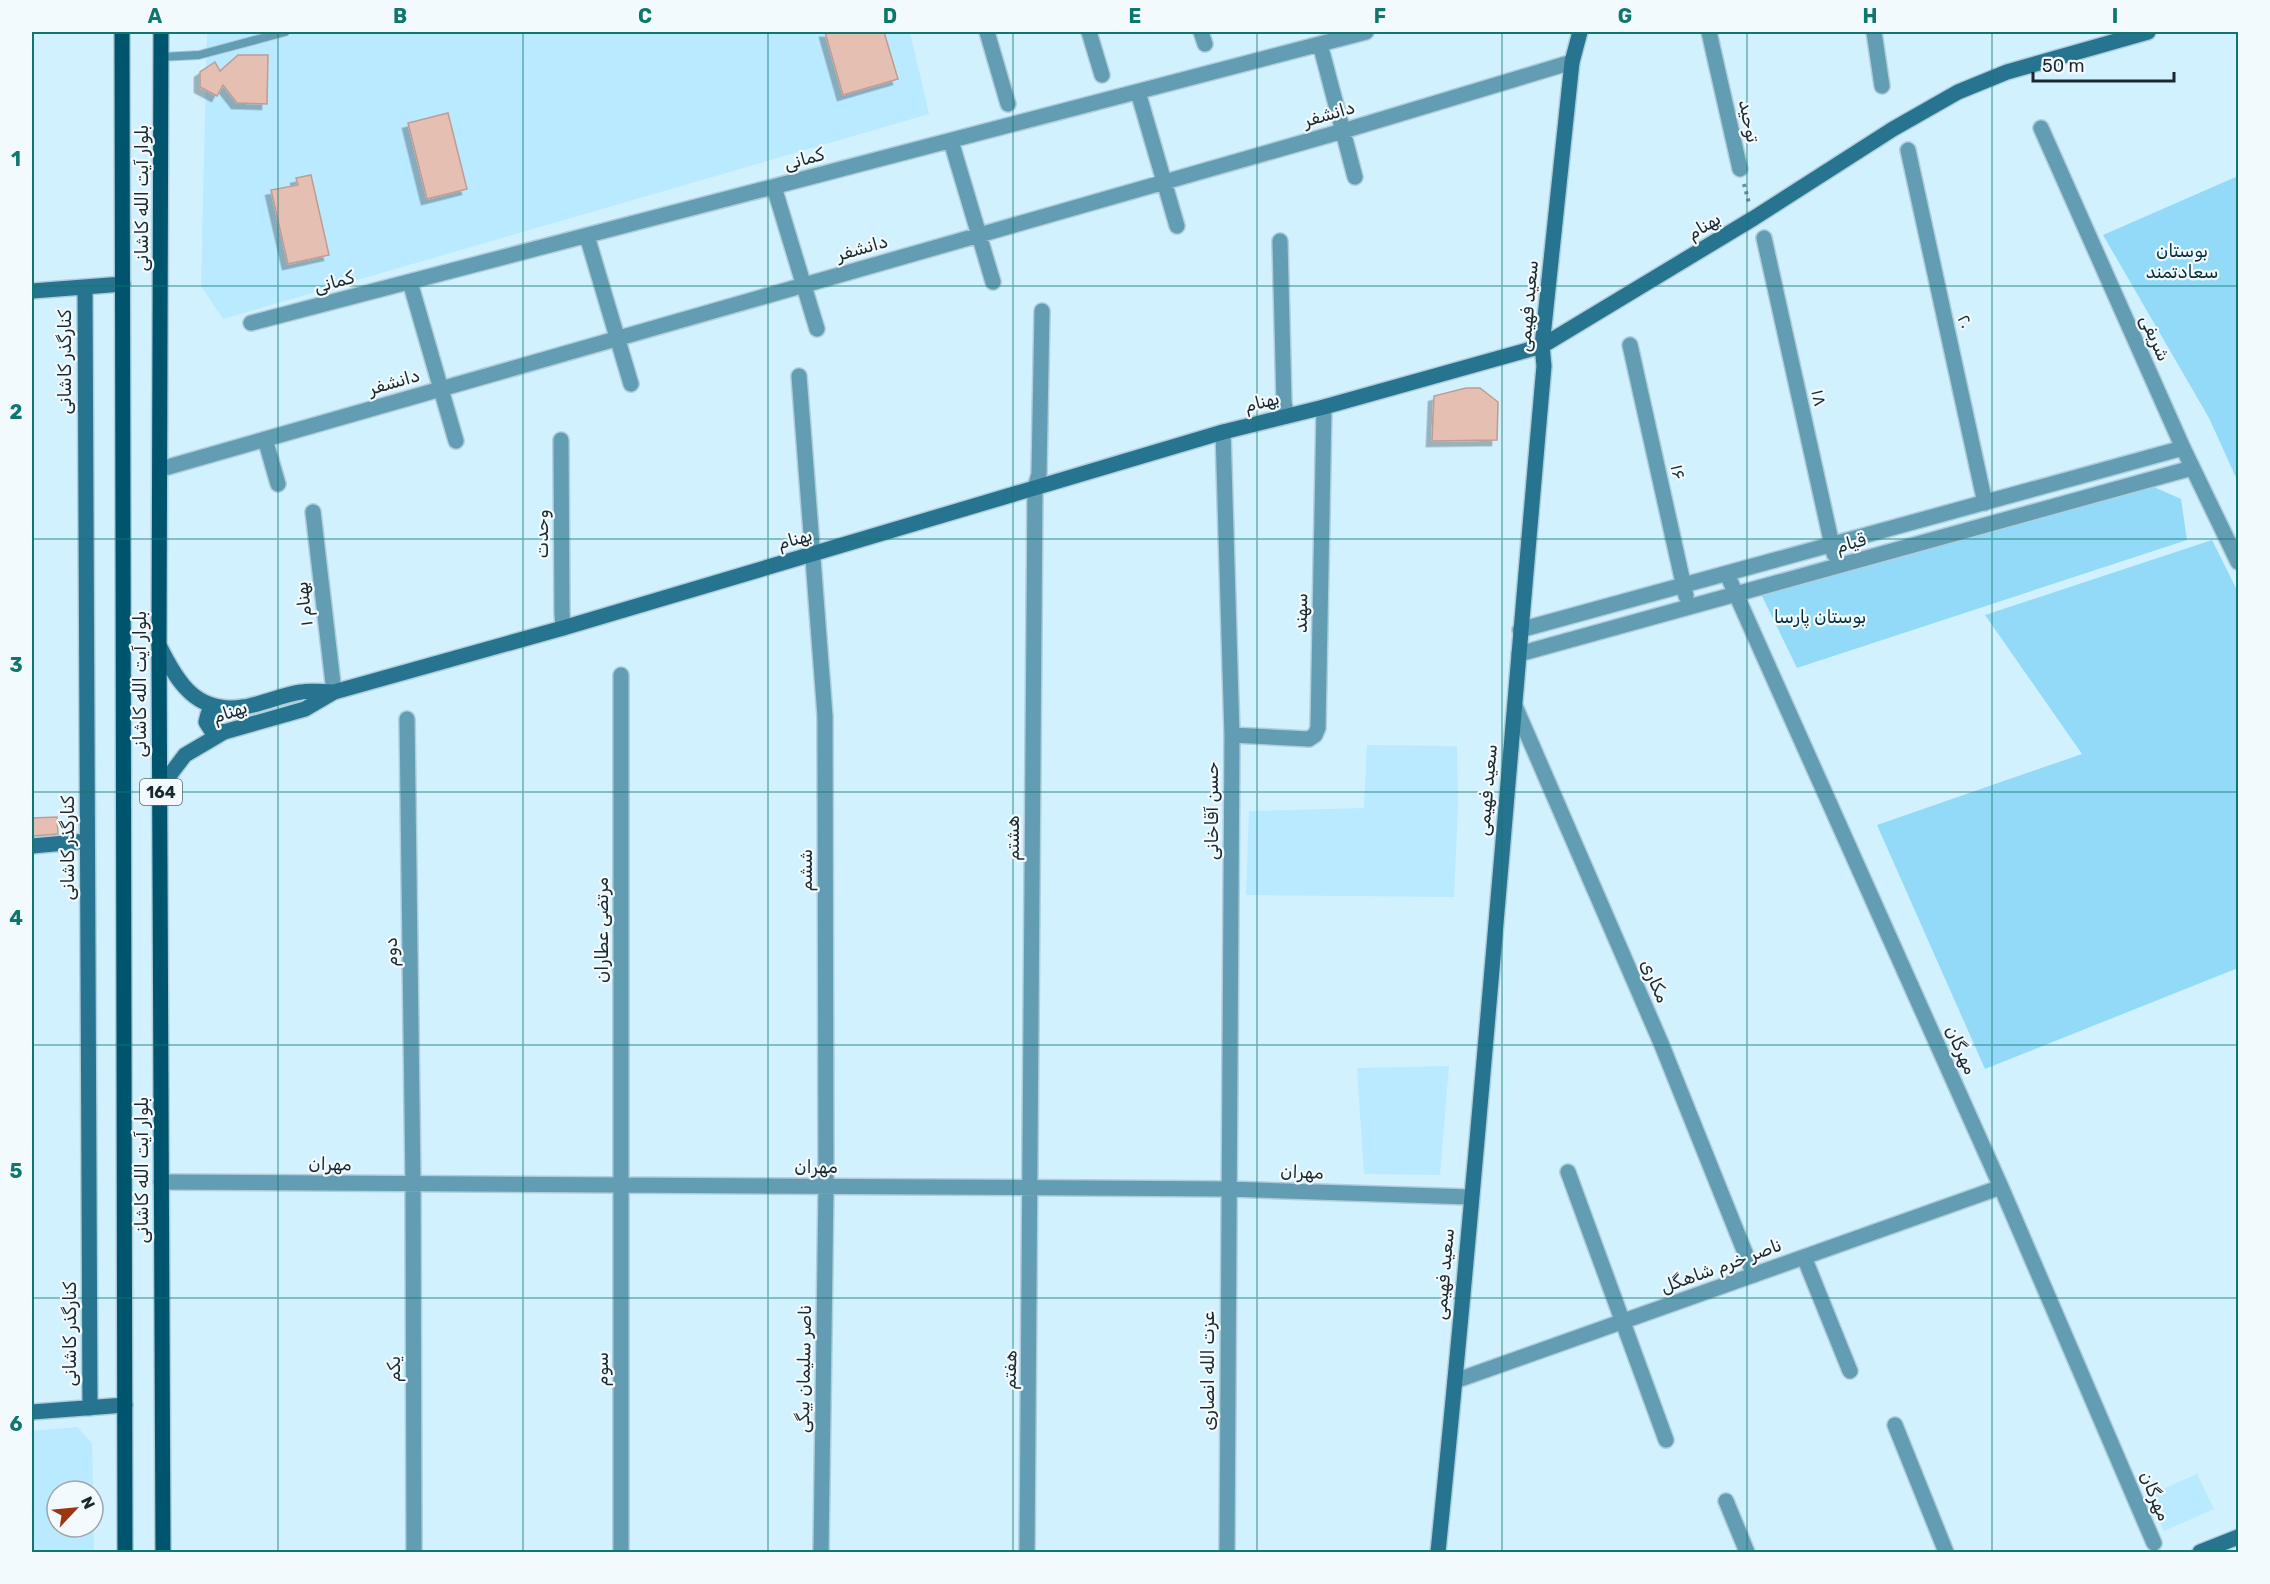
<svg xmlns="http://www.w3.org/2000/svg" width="2270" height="1584" font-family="Rubik,Cairo,sans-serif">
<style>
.built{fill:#b9eaff}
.green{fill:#93daf8}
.building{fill:#e6bfb3;stroke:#c19c91;stroke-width:1.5;filter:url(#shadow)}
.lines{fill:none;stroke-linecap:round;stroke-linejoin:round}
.lane-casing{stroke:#b0cdda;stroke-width:10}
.street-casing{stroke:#b0cdda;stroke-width:18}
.secondary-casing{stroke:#b0cdda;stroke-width:18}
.primary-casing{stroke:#b0cdda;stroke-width:18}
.path{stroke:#768e99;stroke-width:4;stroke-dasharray:3 4.5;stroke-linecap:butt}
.lane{stroke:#629db4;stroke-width:8}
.street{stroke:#629db4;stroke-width:15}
.secondary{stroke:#26748f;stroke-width:15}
.primary{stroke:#00556e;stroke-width:15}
.grid{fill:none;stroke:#0f766e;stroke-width:1.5;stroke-opacity:0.55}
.labels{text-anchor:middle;stroke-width:4.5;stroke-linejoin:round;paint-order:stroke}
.shield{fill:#f2fafd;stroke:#5b686e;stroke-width:1.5}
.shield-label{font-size:16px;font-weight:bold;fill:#1a2930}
.street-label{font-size:18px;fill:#1a2930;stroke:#f2fafd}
.park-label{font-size:18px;fill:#06303e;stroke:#f2fafd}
.neatline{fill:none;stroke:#0f766e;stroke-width:2}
.grid-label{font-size:20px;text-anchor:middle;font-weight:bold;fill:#0f766e}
</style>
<defs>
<filter id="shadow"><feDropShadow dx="-5.5" dy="5.5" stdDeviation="0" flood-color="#0004"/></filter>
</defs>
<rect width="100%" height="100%" fill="#d1f1ff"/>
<path class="built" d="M 207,32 L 910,32 L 929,114 L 223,319 L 201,286 Z
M 1367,745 L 1457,746 L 1458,805 L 1454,897 L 1246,895 L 1249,811 L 1364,808 Z
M 1449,1066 L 1440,1175 L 1364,1174 L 1357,1068 Z
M 77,1427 L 92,1443 L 93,1491 L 57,1491 L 57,1527 L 93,1527 L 93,1491 L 94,1550 L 32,1552 L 32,1431 Z
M 2197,1474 L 2214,1509 L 2164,1531 L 2147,1496 Z"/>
<path class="green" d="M 2238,176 L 2238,482 L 2209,418 L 2103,235 Z
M 2145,483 L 2181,499 L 2187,540 L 1797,668 L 1759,590 Z
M 2212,540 L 2238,592 L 2238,968 L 1985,1069 L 1877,825 L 2082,754 L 1985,615 Z"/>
<path class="building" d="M 825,32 L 884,32 L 898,79 L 843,95 Z
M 238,55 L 268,55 L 267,104 L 237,103 L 223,85 L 217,96 L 200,87 L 200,72 L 215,62 L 220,71 Z
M 448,113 L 467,189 L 427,199 L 408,123 Z
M 311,175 L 329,255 L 288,264 L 271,190 L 298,185 L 296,178 Z
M 1466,388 L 1480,388 L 1498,402 L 1497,440 L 1432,441 L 1434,396 Z
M 57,817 L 58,834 L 32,836 L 32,818 Z"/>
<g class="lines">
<g class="lane-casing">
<path id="lane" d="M 161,57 L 199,55 L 285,32"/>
</g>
<g class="street-casing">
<path id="street" d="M 987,32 L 1008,104
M 1089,32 L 1102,75
M 1201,32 L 1205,44
M 1709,32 L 1740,169
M 1874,32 L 1882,86
M 1320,44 L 1355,177
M 1138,92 L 1177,226
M 2041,128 L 2183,448 L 2238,562
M 951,141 L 993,282
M 1908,150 L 1985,503
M 774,187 L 817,329
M 587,236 L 631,384
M 1764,238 L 1834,554
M 1280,241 L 1284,403 L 1287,416
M 410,282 L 456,441
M 251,323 L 1366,32
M 1630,345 L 1686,596
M 799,376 L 825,716 L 826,1186 L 821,1552
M 1223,432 L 1232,735 L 1227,1552
M 265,439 L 278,484
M 561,440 L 562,613 L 563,628
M 161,469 L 1343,131 L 1572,62
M 313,512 L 334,692
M 1727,574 L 2001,1187 L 2154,1543
M 1520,630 L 2183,448
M 1519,654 L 2192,468
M 1515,706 L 1661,1043 L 1754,1275
M 407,719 L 413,1185 L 414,1552
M 1232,735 L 1309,739 L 1315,735 L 1318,728 L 1324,407
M 1568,1172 L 1666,1440
M 161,1182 L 1228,1189 L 1470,1197
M 1804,1257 L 1850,1371
M 1455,1381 L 2001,1187
M 1895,1425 L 1946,1552
M 1726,1501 L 1747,1552
M 621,1552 L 621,675
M 1027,1552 L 1035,488 L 1039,474 L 1042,311"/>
</g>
<g class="secondary-casing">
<path id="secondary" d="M 85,287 L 90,1408
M 32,291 L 123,284
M 159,645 C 177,682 196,714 243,707 C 263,704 281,695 301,692 C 311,690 323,692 333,692
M 217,708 L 208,714 L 206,722 L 211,730 L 224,732
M 161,796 L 169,776 L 185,755 L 224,732 L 305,709 L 334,692 L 563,628 L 1223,432 L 1324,407 L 1542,346 L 1754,218 L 1893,129 L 1958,92 L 2007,72 L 2148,32
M 32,846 L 87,841
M 32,1412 L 125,1405
M 1438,1552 C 1478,1158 1509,762 1544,366 L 1542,346 L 1572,62 L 1580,32
M 2200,1552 L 2238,1537"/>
</g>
<g class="primary-casing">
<path id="primary" d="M 122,32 L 125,1552
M 161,32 L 159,645 L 163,1552"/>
</g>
<path class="path" d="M 1744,184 L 1749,203"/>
<use href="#lane" class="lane"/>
<use href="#street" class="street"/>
<use href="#secondary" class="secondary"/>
<use href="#primary" class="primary"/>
</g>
<path class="grid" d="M 278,32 L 278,1552M 523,32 L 523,1552M 768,32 L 768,1552M 1013,32 L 1013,1552M 1257,32 L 1257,1552M 1502,32 L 1502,1552M 1747,32 L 1747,1552M 1992,32 L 1992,1552M 32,286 L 2238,286M 32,539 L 2238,539M 32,792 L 2238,792M 32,1045 L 2238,1045M 32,1298 L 2238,1298"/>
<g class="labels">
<rect class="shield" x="140" y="779" width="42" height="26" rx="4.5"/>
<g class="shield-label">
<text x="161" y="798">164</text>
</g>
<g class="street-label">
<text transform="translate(1329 114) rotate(-16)" y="6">دانشفر</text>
<text transform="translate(1749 121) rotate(78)" y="6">توحید</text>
<text transform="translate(804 159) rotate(-15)" y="6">کمانی</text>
<text transform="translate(142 198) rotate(-90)" y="6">بلوار آیت الله کاشانی</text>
<text transform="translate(1704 226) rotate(-31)" y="6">بهنام</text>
<text transform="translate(862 248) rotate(-16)" y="6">دانشفر</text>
<text transform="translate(334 282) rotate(-15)" y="6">کمانی</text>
<text transform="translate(1528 306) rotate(-85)" y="6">سعید فهیمی</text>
<text transform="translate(1965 322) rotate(78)" y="6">۲۰</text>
<text transform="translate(2155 338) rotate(66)" y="6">شریفی</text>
<text transform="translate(65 362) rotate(-90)" y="6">کنارگذر کاشانی</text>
<text transform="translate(394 382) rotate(-16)" y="6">دانشفر</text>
<text transform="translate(1819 398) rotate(77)" y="6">۱۸</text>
<text transform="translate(1262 402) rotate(-14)" y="6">بهنام</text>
<text transform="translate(1678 472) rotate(77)" y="6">۱۶</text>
<text transform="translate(542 534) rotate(-90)" y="6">وحدت</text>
<text transform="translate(795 539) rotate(-16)" y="6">بهنام</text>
<text transform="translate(1851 543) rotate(-16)" y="6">قیام</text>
<text transform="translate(304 604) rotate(-97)" y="6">بهنام ۱</text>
<text transform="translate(1301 613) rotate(-89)" y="6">سهند</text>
<text transform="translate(140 684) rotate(-90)" y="6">بلوار آیت الله کاشانی</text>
<text transform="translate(230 712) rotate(-19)" y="6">بهنام</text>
<text transform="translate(1487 790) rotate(-85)" y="6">سعید فهیمی</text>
<text transform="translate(1212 811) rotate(-90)" y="6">حسن آقاخانی</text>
<text transform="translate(1013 838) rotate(-90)" y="6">هشتم</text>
<text transform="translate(68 848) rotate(-90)" y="6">کنارگذر کاشانی</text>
<text transform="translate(806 870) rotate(-90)" y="6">ششم</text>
<text transform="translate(602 930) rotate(-90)" y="6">مرتضی عطاران</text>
<text transform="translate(391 952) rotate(-91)" y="6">دوم</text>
<text transform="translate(1655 981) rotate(67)" y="6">مکاری</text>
<text transform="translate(1961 1050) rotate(66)" y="6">مهرگان</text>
<text transform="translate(330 1164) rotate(1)" y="6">مهران</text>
<text x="816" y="1173">مهران</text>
<text transform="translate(142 1170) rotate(-90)" y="6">بلوار آیت الله کاشانی</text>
<text transform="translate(1302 1172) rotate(2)" y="6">مهران</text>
<text transform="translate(1721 1266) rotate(-20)" y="6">ناصر خرم شاهگل</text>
<text transform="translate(1444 1274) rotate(-85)" y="6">سعید فهیمی</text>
<text transform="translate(70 1334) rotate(-90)" y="6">کنارگذر کاشانی</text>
<text transform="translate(394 1369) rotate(-90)" y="6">یکم</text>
<text transform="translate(602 1369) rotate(-90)" y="6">سوم</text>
<text transform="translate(804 1369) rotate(-89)" y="6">ناصر سلیمان بیگی</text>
<text transform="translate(1010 1370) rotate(-89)" y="6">هفتم</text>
<text transform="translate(1208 1371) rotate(-90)" y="6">عزت الله انصاری</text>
<text transform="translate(2155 1496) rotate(67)" y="6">مهرگان</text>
</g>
<g class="park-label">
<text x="2182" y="257">بوستان<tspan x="2182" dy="21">سعادتمند</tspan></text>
<text x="1820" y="623">بوستان پارسا</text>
</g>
</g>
<rect width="2270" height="1584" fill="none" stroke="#f2fafd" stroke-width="66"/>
<g transform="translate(75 1509) rotate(64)"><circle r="28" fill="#f2fafd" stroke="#9ca6ab" stroke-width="1.5"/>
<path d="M0-4.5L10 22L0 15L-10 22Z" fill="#9c3610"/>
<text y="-9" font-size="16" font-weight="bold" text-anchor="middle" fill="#1a2930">N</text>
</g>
<path d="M2033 72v9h141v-9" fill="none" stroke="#1a2930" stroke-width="3"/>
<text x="2042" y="72" font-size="18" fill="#1a2930" stroke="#f2fafd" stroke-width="4.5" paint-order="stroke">50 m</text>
<rect x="33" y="33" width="2204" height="1518" class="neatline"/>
<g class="grid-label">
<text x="155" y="23">A</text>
<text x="400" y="23">B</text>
<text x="645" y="23">C</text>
<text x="890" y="23">D</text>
<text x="1135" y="23">E</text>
<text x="1380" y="23">F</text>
<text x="1625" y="23">G</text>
<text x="1870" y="23">H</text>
<text x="2115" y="23">I</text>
<text x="16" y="166">1</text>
<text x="16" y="419">2</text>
<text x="16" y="672">3</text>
<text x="16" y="925">4</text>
<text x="16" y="1178">5</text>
<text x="16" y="1431">6</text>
</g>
</svg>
